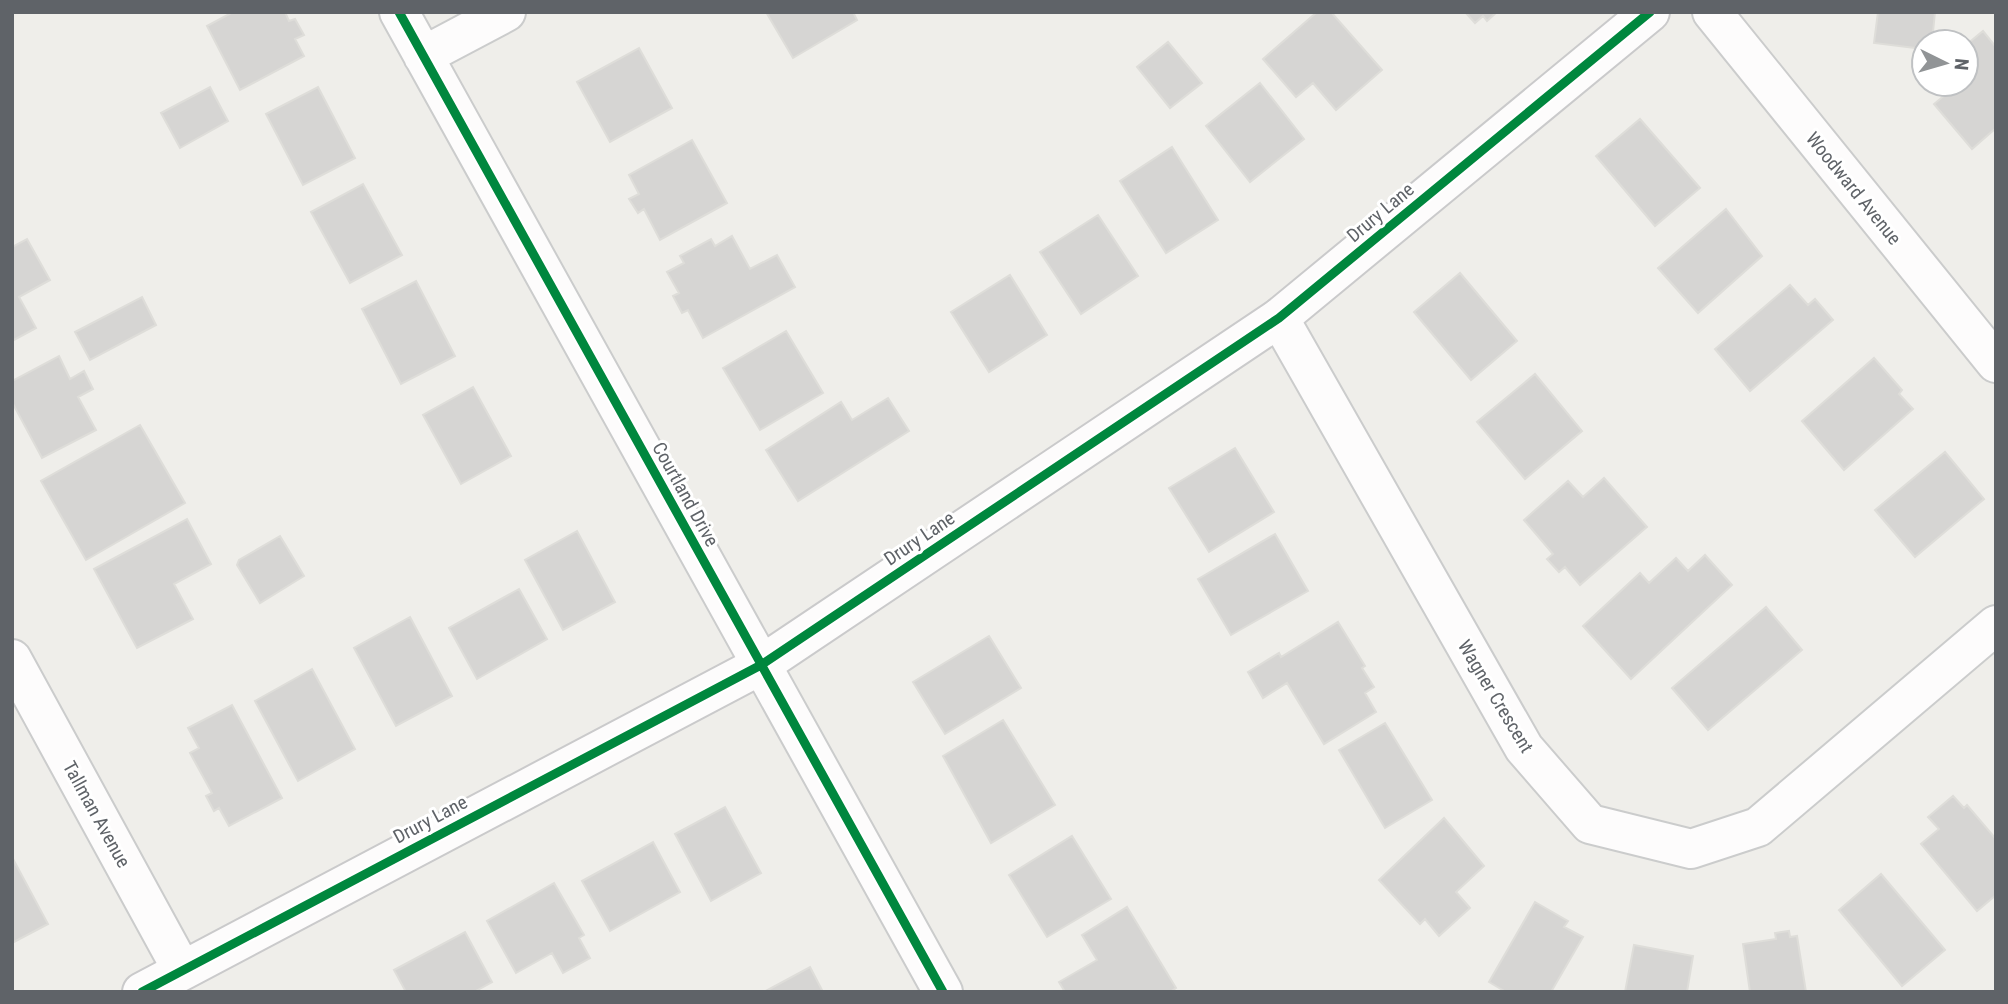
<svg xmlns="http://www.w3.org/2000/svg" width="2008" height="1004" font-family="'Roboto Condensed',sans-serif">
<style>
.building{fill:#d6d5d3;stroke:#deddd9;stroke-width:2}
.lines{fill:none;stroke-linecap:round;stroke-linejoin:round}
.street-casing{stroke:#cbcccc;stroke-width:42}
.secondary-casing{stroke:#cacacb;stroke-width:42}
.street{stroke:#fdfcfc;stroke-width:38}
.secondary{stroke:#fdfcfc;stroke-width:38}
.cycleway-casing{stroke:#fff;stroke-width:13}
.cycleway{stroke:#00873e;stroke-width:9}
.labels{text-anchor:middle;stroke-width:6;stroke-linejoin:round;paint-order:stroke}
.street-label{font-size:19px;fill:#5f6368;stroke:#fff}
</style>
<rect width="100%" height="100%" fill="#efeeea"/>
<path class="building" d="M 233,12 L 285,12 L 289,21 L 295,19 L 304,35 L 295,39 L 304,56 L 240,90 L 207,26 Z
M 766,12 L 853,12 L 857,20 L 793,58 Z
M 1317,12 L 1331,12 L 1382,70 L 1336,110 L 1313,83 L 1296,97 L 1263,59 Z
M 1465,12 L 1497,12 L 1487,21 L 1483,16 L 1475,23 Z
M 1878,12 L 1935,12 L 1932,42 L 1924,42 L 1924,49 L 1874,43 Z
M 1983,31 L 1996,47 L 1996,128 L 1972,149 L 1934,104 L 1958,84 L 1966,84 L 1966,45 Z
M 1168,42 L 1202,83 L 1170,108 L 1137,67 Z
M 639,48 L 672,108 L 610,142 L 577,82 Z
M 1260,83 L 1304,139 L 1250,182 L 1206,126 Z
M 210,87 L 228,121 L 180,148 L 161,113 Z
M 318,87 L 355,158 L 303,185 L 266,114 Z
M 1640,119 L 1700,188 L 1655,226 L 1596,156 Z
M 692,140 L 727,203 L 660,240 L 644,209 L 638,213 L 629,199 L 639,194 L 629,175 Z
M 1172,147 L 1218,220 L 1166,253 L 1120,181 Z
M 363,184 L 402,255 L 350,283 L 311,212 Z
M 1726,209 L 1762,256 L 1698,313 L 1658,268 Z
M 1098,215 L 1138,276 L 1081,314 L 1040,252 Z
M 732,236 L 750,269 L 777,255 L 795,287 L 703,338 L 688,310 L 682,313 L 673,296 L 679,293 L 667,272 L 684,263 L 680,256 L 711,239 L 715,246 Z
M 27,239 L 50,280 L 19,297 L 36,328 L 12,341 L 12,247 Z
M 1460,273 L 1517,341 L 1471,380 L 1414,312 Z
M 1010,275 L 1047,335 L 989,372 L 951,312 Z
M 416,281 L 455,356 L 401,384 L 362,309 Z
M 1790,285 L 1808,305 L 1815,299 L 1833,320 L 1750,391 L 1715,349 Z
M 142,297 L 156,325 L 90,360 L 75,332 Z
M 786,331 L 823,393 L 760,430 L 723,368 Z
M 59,356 L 70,379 L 84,371 L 93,389 L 78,397 L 96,430 L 42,458 L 12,402 L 12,381 Z
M 1874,358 L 1902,390 L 1899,394 L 1913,409 L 1844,470 L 1802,421 Z
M 1535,374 L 1582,431 L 1525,479 L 1477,422 Z
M 473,387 L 511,456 L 461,484 L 423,415 Z
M 888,398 L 909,431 L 798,501 L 766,450 L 841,402 L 852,420 Z
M 140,425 L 185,503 L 86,560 L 41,481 Z
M 1235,448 L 1274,512 L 1209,552 L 1169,488 Z
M 1945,452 L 1984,499 L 1915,557 L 1875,510 Z
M 1604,478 L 1647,527 L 1580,585 L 1565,567 L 1559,572 L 1547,559 L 1553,554 L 1524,520 L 1568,481 L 1583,497 Z
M 187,519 L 211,564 L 174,584 L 193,619 L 137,648 L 94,569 Z
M 577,531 L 615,602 L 563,630 L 525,560 Z
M 1275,534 L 1308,591 L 1231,635 L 1198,579 Z
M 280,536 L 304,576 L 260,603 L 237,565 L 239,560 Z
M 1705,555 L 1732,585 L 1631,679 L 1583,626 L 1640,573 L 1649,583 L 1676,558 L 1688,571 Z
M 519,589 L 547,639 L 477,679 L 449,628 Z
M 1766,607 L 1802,650 L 1708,730 L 1672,688 Z
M 410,617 L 452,696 L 396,726 L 354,648 Z
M 1338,622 L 1365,666 L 1362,668 L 1374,687 L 1365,693 L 1376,712 L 1324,744 L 1287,683 L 1263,698 L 1248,672 L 1279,653 L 1281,657 Z
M 989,636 L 1021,688 L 945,734 L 913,682 Z
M 312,669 L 355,749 L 298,781 L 255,701 Z
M 232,705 L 282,798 L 229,826 L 219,808 L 214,811 L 206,796 L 212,793 L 190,753 L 199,748 L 188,728 Z
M 1003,720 L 1055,805 L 991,843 L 943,756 Z
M 1385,723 L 1432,800 L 1385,828 L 1339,750 Z
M 1953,796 L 1964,808 L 1967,805 L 1996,839 L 1996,895 L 1977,911 L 1921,844 L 1939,829 L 1928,817 Z
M 725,807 L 761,873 L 711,901 L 675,834 Z
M 1444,818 L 1484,866 L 1456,892 L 1470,908 L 1439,936 L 1425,919 L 1420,924 L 1379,880 Z
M 1072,836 L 1111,899 L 1047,937 L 1009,875 Z
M 653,842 L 680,892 L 610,931 L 582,881 Z
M 12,857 L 48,924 L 12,943 Z
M 1881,874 L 1945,950 L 1902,986 L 1839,910 Z
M 554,883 L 584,935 L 579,938 L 590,958 L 563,973 L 552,953 L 516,973 L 487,921 Z
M 1535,902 L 1568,921 L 1564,927 L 1583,937 L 1551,992 L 1506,992 L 1489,982 Z
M 1127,907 L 1176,988 L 1170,992 L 1065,992 L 1059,982 L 1097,960 L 1082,935 Z
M 1789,931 L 1790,937 L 1797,936 L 1806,992 L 1750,992 L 1743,944 L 1776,939 L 1775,933 Z
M 465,932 L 492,982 L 474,992 L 406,992 L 394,970 Z
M 1634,945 L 1693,956 L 1687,992 L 1625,992 Z
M 810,967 L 823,992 L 764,992 Z"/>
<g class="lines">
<g class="street-casing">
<path id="street" d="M 399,12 L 943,992
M 1712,12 L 1996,363
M 423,56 L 506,12
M 1279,318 L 1524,748 L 1590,824 L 1691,849 L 1758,827 L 1996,625
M 12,659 L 182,970"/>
</g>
<g class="secondary-casing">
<path id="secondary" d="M 142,992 L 761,665 L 1279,318 L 1650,12"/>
</g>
<use href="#street" class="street"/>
<use href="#secondary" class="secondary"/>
<g class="cycleway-casing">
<path id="cycleway" d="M 399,12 L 943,992
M 142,992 L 761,665 L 1279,318 L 1650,12"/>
</g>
<use href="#cycleway" class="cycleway"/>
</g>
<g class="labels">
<g class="street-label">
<text transform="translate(1854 188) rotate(51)" y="7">Woodward Avenue</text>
<text transform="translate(1380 212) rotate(-40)" y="7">Drury Lane</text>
<text transform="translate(686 494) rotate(61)" y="7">Courtland Drive</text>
<text transform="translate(919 538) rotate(-34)" y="7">Drury Lane</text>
<text transform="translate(1496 696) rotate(59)" y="7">Wagner Crescent</text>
<text transform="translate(97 814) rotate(61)" y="7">Tallman Avenue</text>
<text transform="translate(430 819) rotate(-28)" y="7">Drury Lane</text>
</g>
</g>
<rect width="2008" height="1004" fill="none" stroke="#5f6368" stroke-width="28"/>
<g transform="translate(1945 63) rotate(95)"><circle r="33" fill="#ffffff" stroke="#bfc1c3" stroke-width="2"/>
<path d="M0-5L12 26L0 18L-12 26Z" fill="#919496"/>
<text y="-10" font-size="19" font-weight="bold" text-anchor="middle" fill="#5f6368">N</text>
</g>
</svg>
